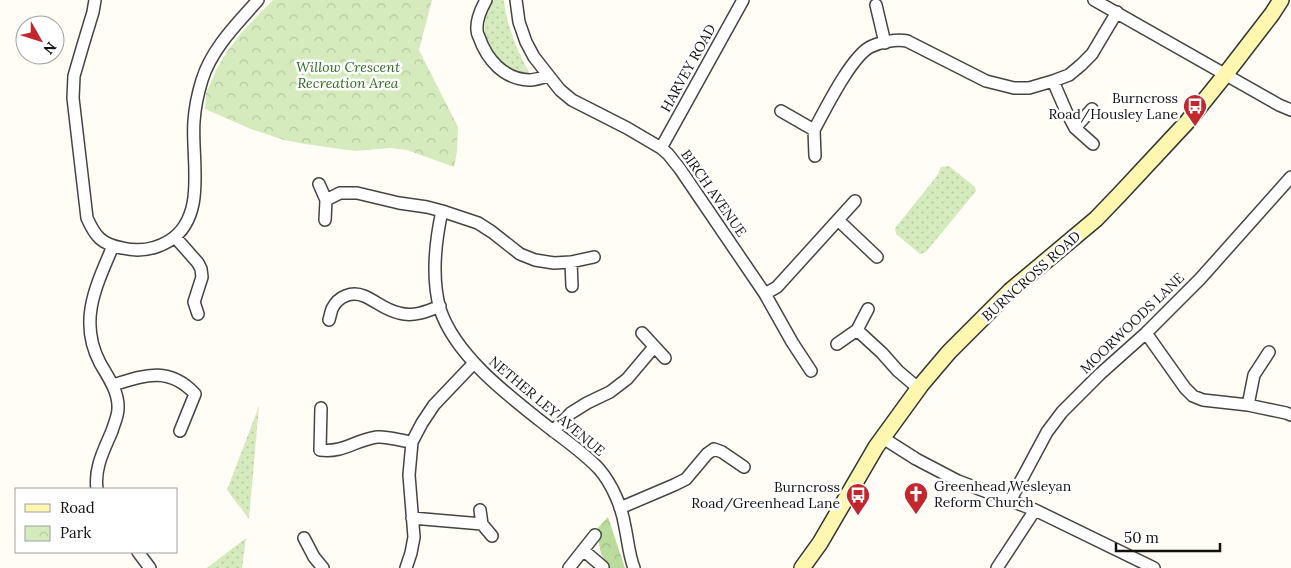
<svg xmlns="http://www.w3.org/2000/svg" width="1291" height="568" font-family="Lora,serif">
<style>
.grass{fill:url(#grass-dots)}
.forest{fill:url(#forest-crowns)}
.park{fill:url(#park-crowns)}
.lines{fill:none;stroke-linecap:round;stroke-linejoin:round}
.minor-casing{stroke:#444;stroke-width:14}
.secondary-casing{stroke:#333;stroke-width:18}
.minor{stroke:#fff;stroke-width:11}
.secondary{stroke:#fff6b0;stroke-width:15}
.labels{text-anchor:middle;stroke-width:5;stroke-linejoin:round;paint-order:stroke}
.park-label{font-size:14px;font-style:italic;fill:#2f6b1f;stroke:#fff}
.street-label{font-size:14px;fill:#111;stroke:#fff}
.poi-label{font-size:14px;fill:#111;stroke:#fff;text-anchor:end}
</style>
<defs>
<pattern id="grass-dots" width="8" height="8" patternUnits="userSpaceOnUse" patternTransform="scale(1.25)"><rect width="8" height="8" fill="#d5ebbd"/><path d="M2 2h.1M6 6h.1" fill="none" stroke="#b6c8a1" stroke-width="1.8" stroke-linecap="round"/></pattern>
<pattern id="forest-crowns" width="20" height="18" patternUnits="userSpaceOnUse" patternTransform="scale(1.25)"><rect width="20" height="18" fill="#b9dc9c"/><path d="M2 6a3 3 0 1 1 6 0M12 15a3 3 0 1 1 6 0" fill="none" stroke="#9ebc85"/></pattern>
<pattern id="park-crowns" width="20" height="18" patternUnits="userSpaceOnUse" patternTransform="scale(1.25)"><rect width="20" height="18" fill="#d5ebbd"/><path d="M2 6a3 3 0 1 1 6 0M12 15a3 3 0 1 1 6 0" fill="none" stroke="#b6c8a1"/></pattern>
</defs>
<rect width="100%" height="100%" fill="#fffdf5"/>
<path class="grass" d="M 494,0 L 504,0 C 507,27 517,50 530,74 C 523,72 516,71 510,68 C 484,52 476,26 494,0 Z
M 949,166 L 975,187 L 976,191 L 926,252 L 920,254 L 896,234 L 895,228 L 937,176 L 941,167 Z
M 259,406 L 249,519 L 227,490 Z
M 246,538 L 242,568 L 207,568 Z"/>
<path class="forest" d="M 608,517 L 625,568 L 609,568 L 610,566 C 596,552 602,547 596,530 Z"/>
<path class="park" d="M 273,0 L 432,0 L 419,50 L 458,127 L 457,152 L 454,167 L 407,150 L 390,148 L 355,151 L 305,144 L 284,140 L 251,129 L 205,109 L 206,93 L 216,70 L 227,52 L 241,33 Z"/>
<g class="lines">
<g class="minor-casing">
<path id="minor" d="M 95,0 L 93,12 L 83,45 L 74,76 L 73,98 L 87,218 C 95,236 101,244 122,248 C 139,252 154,250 169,241 C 208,217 191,159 194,121 C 195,107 198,93 202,80 C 212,48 237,24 258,0
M 486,0 C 481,9 476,20 477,30 C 477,32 478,35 479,37 C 487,60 504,79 529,80 C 536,80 543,77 549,76
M 516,0 L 519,22 L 526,42 L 534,57 L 560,90 L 572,100 L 627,128 L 661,148 L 668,154 L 680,169 L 765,294 L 792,342 L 811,371
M 1094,0 L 1279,105 L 1291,110
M 876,5 L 885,43
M 1053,81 L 1066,111 L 1075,128 L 1093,144
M 781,111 L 814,130 L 815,156
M 1075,128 L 1092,109
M 814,130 C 825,110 851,57 870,47 C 880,42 896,39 907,41 L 986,81 L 1014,88 L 1029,88 L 1053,81 L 1069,75 L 1081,65 L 1092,54 L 1117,12
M 661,148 L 743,0
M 319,184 L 326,200 L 325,220
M 326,200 L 340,193 L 357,193 L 399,203 L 427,207 L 442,211 L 478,223 L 492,232 L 520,254 L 535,260 L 554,263 L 571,262 L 594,257
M 442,211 C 435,243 431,277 440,309 C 456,358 513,399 552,430 C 568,442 585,454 599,469 C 612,484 622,507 625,527 C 628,541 629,555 634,568
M 838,220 L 877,257
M 175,237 L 198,263 L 201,269 L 202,277 L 194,302 L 198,314
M 571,262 L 572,286
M 765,294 L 777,287 L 855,201
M 329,320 C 330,316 331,312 332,309 C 338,296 352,291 364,296 C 376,301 385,310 399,313 C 413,317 426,312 440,306
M 857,330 L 882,353 L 898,371 L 918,388
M 642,333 L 665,358
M 1146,333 L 1185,388 L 1193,396 L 1203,400 L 1248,405 L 1286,413 L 1291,415
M 837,344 L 857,330 L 868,309
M 113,385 C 145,375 169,366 195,394 L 180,431
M 1248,405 L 1254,375 L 1269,352
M 321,408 L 320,450 C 344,453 355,440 377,437 C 388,436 401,441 412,442
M 553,431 L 571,413 L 587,403 L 610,392 L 627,379 L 654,347
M 883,438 L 916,459 L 958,481 L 1035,510 L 1154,568
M 97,489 C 94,468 104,450 112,431 C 114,424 118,416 118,409 C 119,392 108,377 100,363 C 78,321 96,286 113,246
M 1010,501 L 1047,432 L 1062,412 L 1100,374 L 1146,333 L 1200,279 L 1291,177
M 620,508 L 674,485 L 686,479 L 707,454 L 714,449 L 722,452 L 744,467
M 480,510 L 482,524 L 492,536
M 412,518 L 482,524
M 304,538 L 314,557 L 323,568
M 583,550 L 603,567
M 138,552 L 150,568
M 406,568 L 411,553 L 414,537 L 409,475 L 412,442 L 422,423 L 434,405 L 474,363
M 569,568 L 595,535
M 997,568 L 1035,510"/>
</g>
<g class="secondary-casing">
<path id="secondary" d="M 802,568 L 820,543 L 876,447 L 921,385 L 949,352 L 1010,291 L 1096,219 L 1120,194 L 1188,121 L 1225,75 L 1272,14 L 1281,0"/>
</g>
<use href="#minor" class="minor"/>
<use href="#secondary" class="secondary"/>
</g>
<defs>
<g id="bus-pin" transform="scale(1.25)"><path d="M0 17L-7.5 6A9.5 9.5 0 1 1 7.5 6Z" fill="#c4262e" stroke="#fff"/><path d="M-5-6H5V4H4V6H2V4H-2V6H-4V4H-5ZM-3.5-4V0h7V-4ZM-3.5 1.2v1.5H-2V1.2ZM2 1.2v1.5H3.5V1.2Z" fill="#fff"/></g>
<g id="church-pin" transform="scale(1.25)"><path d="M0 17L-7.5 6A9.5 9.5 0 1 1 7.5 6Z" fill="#c4262e" stroke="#fff"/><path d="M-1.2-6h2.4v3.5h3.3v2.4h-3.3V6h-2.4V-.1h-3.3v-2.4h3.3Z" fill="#fff"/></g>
</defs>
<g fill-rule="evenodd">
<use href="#bus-pin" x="1195" y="106"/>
<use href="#church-pin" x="916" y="494"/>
<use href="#bus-pin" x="858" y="495"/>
</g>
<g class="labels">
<g class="park-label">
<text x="348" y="72">Willow Crescent<tspan x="348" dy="16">Recreation Area</tspan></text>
</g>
<g class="street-label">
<text transform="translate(688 68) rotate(-61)" y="5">HARVEY ROAD</text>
<text transform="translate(714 193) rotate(55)" y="5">BIRCH AVENUE</text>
<text transform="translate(1031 276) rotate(-42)" y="5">BURNCROSS ROAD</text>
<text transform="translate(1132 323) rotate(-44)" y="5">MOORWOODS LANE</text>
<text transform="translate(547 406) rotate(40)" y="5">NETHER LEY AVENUE</text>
</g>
<g class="poi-label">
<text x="1178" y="103">Burncross<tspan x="1178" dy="16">Road/Housley Lane</tspan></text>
<text x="934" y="491" text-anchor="start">Greenhead Wesleyan<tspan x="934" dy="16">Reform Church</tspan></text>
<text x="840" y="492">Burncross<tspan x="840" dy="16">Road/Greenhead Lane</tspan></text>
</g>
</g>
<rect x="15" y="488" width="162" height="65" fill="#ffffff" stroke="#a0a0a0"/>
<rect x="25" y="504" width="25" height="8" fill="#fff6b0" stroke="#a0a0a0"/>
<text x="60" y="513" font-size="15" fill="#111111">Road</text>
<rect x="25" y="526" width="25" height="15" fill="url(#park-crowns)" stroke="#a0a0a0"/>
<text x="60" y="538" font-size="15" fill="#111111">Park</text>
<g transform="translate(40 40) rotate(129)"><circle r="24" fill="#ffffff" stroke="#a0a0a0"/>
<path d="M0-4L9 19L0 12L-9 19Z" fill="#c4262e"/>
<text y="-8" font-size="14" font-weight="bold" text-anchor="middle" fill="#111111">N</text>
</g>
<path d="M1116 543v8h104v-8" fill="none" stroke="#111111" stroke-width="2.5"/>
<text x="1124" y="543" font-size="15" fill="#111111" stroke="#ffffff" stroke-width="4" paint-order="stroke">50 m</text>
</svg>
